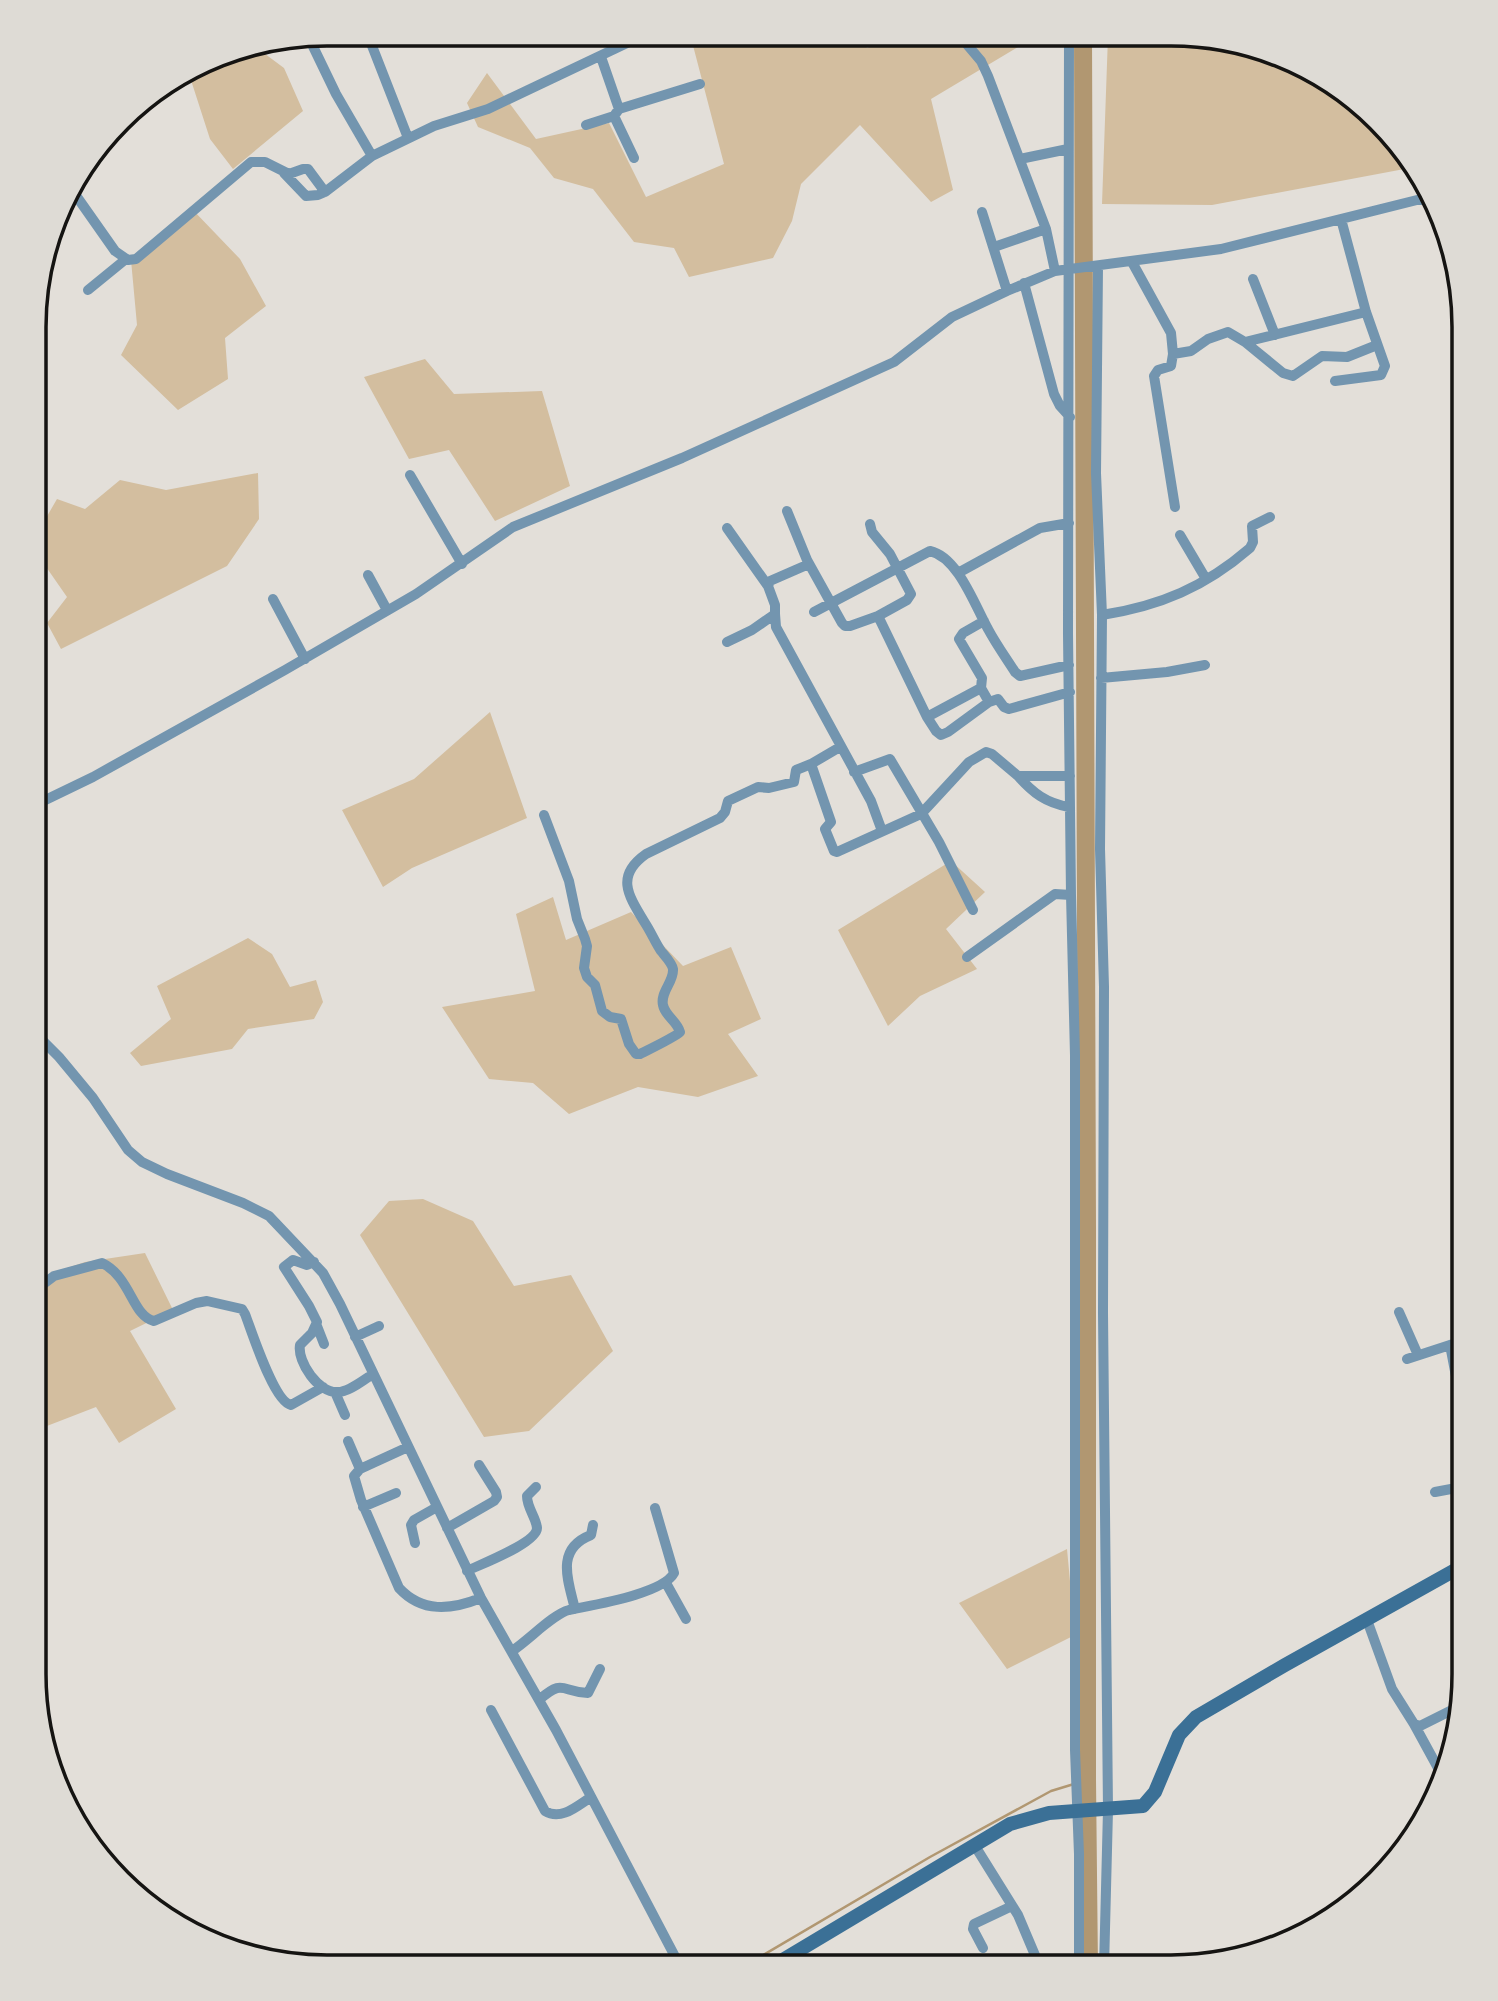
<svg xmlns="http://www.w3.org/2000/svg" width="1498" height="2001" font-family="'Noto Sans',sans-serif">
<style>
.green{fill:#d3be9f}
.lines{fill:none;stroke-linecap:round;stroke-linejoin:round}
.stream{stroke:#b19771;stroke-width:2.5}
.river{stroke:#b19771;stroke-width:18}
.street{stroke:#7395af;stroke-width:10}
.secondary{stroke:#3b7096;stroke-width:14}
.rim{fill:none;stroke:#151412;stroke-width:3.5}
</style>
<rect width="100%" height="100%" fill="#e3dfd9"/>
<path class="green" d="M 690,34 L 859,35 L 867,48 L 896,35 L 1019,35 L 1018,47 L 931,99 L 953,190 L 931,202 L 860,125 L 801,184 L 792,221 L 773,258 L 689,277 L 674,248 L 634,242 L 593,189 L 554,178 L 530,148 L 478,127 L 467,103 L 487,73 L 536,139 L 609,123 L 646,197 L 724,164 Z
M 1108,36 L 1210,36 L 1335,83 L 1392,134 L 1415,167 L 1212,205 L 1102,204 Z
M 253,45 L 284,68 L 303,111 L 233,169 L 210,139 L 189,74 L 232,49 Z
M 192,209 L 240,259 L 266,306 L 225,338 L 228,379 L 178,410 L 121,355 L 137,325 L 131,260 Z
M 425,359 L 454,394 L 542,391 L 570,486 L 495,521 L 449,450 L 409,459 L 364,377 Z
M 258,473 L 259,519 L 227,566 L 61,649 L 47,623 L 67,597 L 35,551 L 35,537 L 57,499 L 85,509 L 120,480 L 166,490 Z
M 490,712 L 527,818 L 412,868 L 383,887 L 342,810 L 414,779 Z
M 951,861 L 985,892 L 946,929 L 977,969 L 920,996 L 888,1026 L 838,930 Z
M 553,897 L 566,940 L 631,912 L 683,966 L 731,947 L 761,1019 L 728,1034 L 758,1076 L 698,1097 L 638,1087 L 569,1114 L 533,1083 L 489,1079 L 442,1007 L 535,991 L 516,914 Z
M 248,938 L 272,954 L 290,987 L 316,980 L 323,1002 L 314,1019 L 248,1029 L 232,1049 L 141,1066 L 130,1053 L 171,1019 L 157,986 Z
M 423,1199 L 473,1221 L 514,1286 L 571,1275 L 613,1351 L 529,1431 L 484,1437 L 360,1235 L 389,1201 Z
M 145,1253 L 173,1310 L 130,1331 L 176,1409 L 119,1443 L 96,1407 L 34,1431 L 34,1279 L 85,1262 Z
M 1067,1549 L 1075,1635 L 1007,1669 L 959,1603 Z"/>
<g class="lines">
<path class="stream" d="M 743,1967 L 930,1857 L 1051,1791 L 1074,1784"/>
<path class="river" d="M 1083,35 L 1087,1228 L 1087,1780 L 1089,1968"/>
<path class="street" d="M 367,33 L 408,138
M 959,35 L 981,61 L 988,76 L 1046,229 L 1055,271
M 1069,35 L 1068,634 L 1071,895 L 1075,1055 L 1075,1750 L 1079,1854 L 1079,1967
M 308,36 L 336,94 L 372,156
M 619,109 L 700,84
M 614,116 L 634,158
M 586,125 L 614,116 L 619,109 L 601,57
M 1020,159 L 1068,149
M 284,173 L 306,196 L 318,195 L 325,192
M 70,187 L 115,251 L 128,260 L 136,259 L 251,162 L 265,162 L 289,174 L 303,169 L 308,169 L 325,192 L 372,156 L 434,126 L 488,109 L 646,34
M 982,212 L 1007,291
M 994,247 L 1046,229
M 1132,262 L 1171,333 L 1173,354 L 1171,366 L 1158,370 L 1154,376 L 1175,507
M 1098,267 L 1096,473 L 1102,615 L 1100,849 L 1104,987 L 1103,1313 L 1108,1810 L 1104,1968
M 1253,279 L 1275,335
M 1024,283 L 1054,394 L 1060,406 L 1070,417
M 88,290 L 126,259
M 1245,342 L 1283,373 L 1293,376 L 1322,356 L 1347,357 L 1377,345
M 1173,354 L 1191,351 L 1208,339 L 1228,332 L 1245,342 L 1366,312
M 1335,381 L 1381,375 L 1385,366 L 1366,312 L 1341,219
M 410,475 L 462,564
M 787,511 L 807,560 L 842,623 L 845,626 L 850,626 L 878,616
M 870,524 L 872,532 L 890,554 L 911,594 L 907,600 L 878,616 L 927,717 L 936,731 L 941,735 L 948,732 L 989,702
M 727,528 L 768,586
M 1180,535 L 1206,579
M 958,573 L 1040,528 L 1069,523
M 368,575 L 387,610
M 273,599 L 305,659
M 814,612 L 930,551 C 958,557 975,606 988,629 C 996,644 1006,658 1015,672 L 1020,676 L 1069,665
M 775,614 L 776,627 L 871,801 L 882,831
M 1102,615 C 1160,606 1205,587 1250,548 L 1253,542 L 1252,526 L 1270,517
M 727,642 L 752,630 L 775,614 L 775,605 L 768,586 L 770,581 L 809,564
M 1101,678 L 1167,672 L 1205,665
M 981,688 L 982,678 L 959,639 L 963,633 L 984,621
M 927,717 L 981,688 L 989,702 L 998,699 L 1004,707 L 1009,709 L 1070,692
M 811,764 L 840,747
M 854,772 L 890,759 L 939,842 L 973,910
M 1018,776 C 1033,793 1046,803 1069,807
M 35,805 L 93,777 L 285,670 L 416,594 L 513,527 L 682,458 L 894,362 L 952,317 L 1007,291 L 1055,271 L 1221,249 L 1417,200 L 1427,200 L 1436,202
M 544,815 L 569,881 L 577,919 L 585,939 L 587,946 L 584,968 L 587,977 L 595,985 L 602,1011 L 610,1017 L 621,1019 L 629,1044 L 636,1054 L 640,1054 C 648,1050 675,1037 680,1032 C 677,1021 665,1016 663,1005 C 660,992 674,982 673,969 C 672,963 665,956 661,951 C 655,942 651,932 645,923 C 628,895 615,876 646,854 L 720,818 L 725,812 L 728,801 L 758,787 L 769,788 L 794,782 L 796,770 L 811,764 L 831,822 L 825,829 L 834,851 L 837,852 L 921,814 L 969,762 L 986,752 L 992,754 L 1018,776 L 1070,776
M 967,957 L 1055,894 L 1071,895
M 34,1032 L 59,1057 L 93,1098 L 128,1150 L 142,1162 L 167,1174 L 243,1203 L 269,1216 L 323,1273 L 340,1304 L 481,1598 L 556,1730 L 680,1966
M 1457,1153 L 1464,1151
M 314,1262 L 307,1265 L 293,1260 L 284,1267 L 309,1306 L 317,1322 L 312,1333 L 300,1345 C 297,1362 319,1394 338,1392 C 349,1392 363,1380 373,1374
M 34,1291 L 54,1276 L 102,1263 C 131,1277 132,1316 154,1321 L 196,1303 L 207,1301 L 242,1309 L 245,1314 C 252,1332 274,1402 291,1405 L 323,1387
M 1399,1312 L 1418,1355
M 317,1326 L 324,1344
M 355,1337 L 379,1326
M 1450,1345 L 1464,1342
M 1407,1359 L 1450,1345 L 1464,1418
M 335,1392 L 345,1415
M 348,1441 L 360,1469 L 408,1447
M 360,1469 L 354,1476 L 361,1500 L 399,1588 C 422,1613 451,1610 481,1598
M 1435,1492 L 1451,1489 L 1464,1491
M 363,1507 L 396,1493
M 447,1528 L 494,1501 L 497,1497 L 496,1492 L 479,1465
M 415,1543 L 411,1525 L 414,1520 L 437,1507
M 467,1571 C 481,1564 537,1543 537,1528 C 536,1517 527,1508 527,1496 L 536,1487
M 666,1583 L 686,1619
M 575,1609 C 568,1580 555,1549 591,1535 L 593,1525
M 1367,1620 L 1392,1689 L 1414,1724 L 1420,1726 L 1462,1705
M 512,1651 C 529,1640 553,1614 569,1610 C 592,1605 663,1594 674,1573 L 655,1508
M 539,1700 C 564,1678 561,1692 588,1693 L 600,1669
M 491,1710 L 545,1811 C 561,1821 577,1806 591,1797
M 1414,1724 L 1444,1779
M 975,1846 L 1018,1915 L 1040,1967
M 983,1948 L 973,1929 L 974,1924 L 1012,1906"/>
<path class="secondary" d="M 771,1967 L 1010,1824 L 1049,1813 L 1143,1806 L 1155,1792 L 1179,1735 L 1196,1717 L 1285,1665 L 1464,1565"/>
</g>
<path d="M0 0H1498V2001H0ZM327 46H1171A281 281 0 0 1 1452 327V1674A281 281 0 0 1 1171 1955H327A281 281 0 0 1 46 1674V327A281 281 0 0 1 327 46Z" fill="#dedbd5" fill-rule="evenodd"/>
<path class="rim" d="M327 46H1171A281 281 0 0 1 1452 327V1674A281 281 0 0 1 1171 1955H327A281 281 0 0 1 46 1674V327A281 281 0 0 1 327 46Z"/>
</svg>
